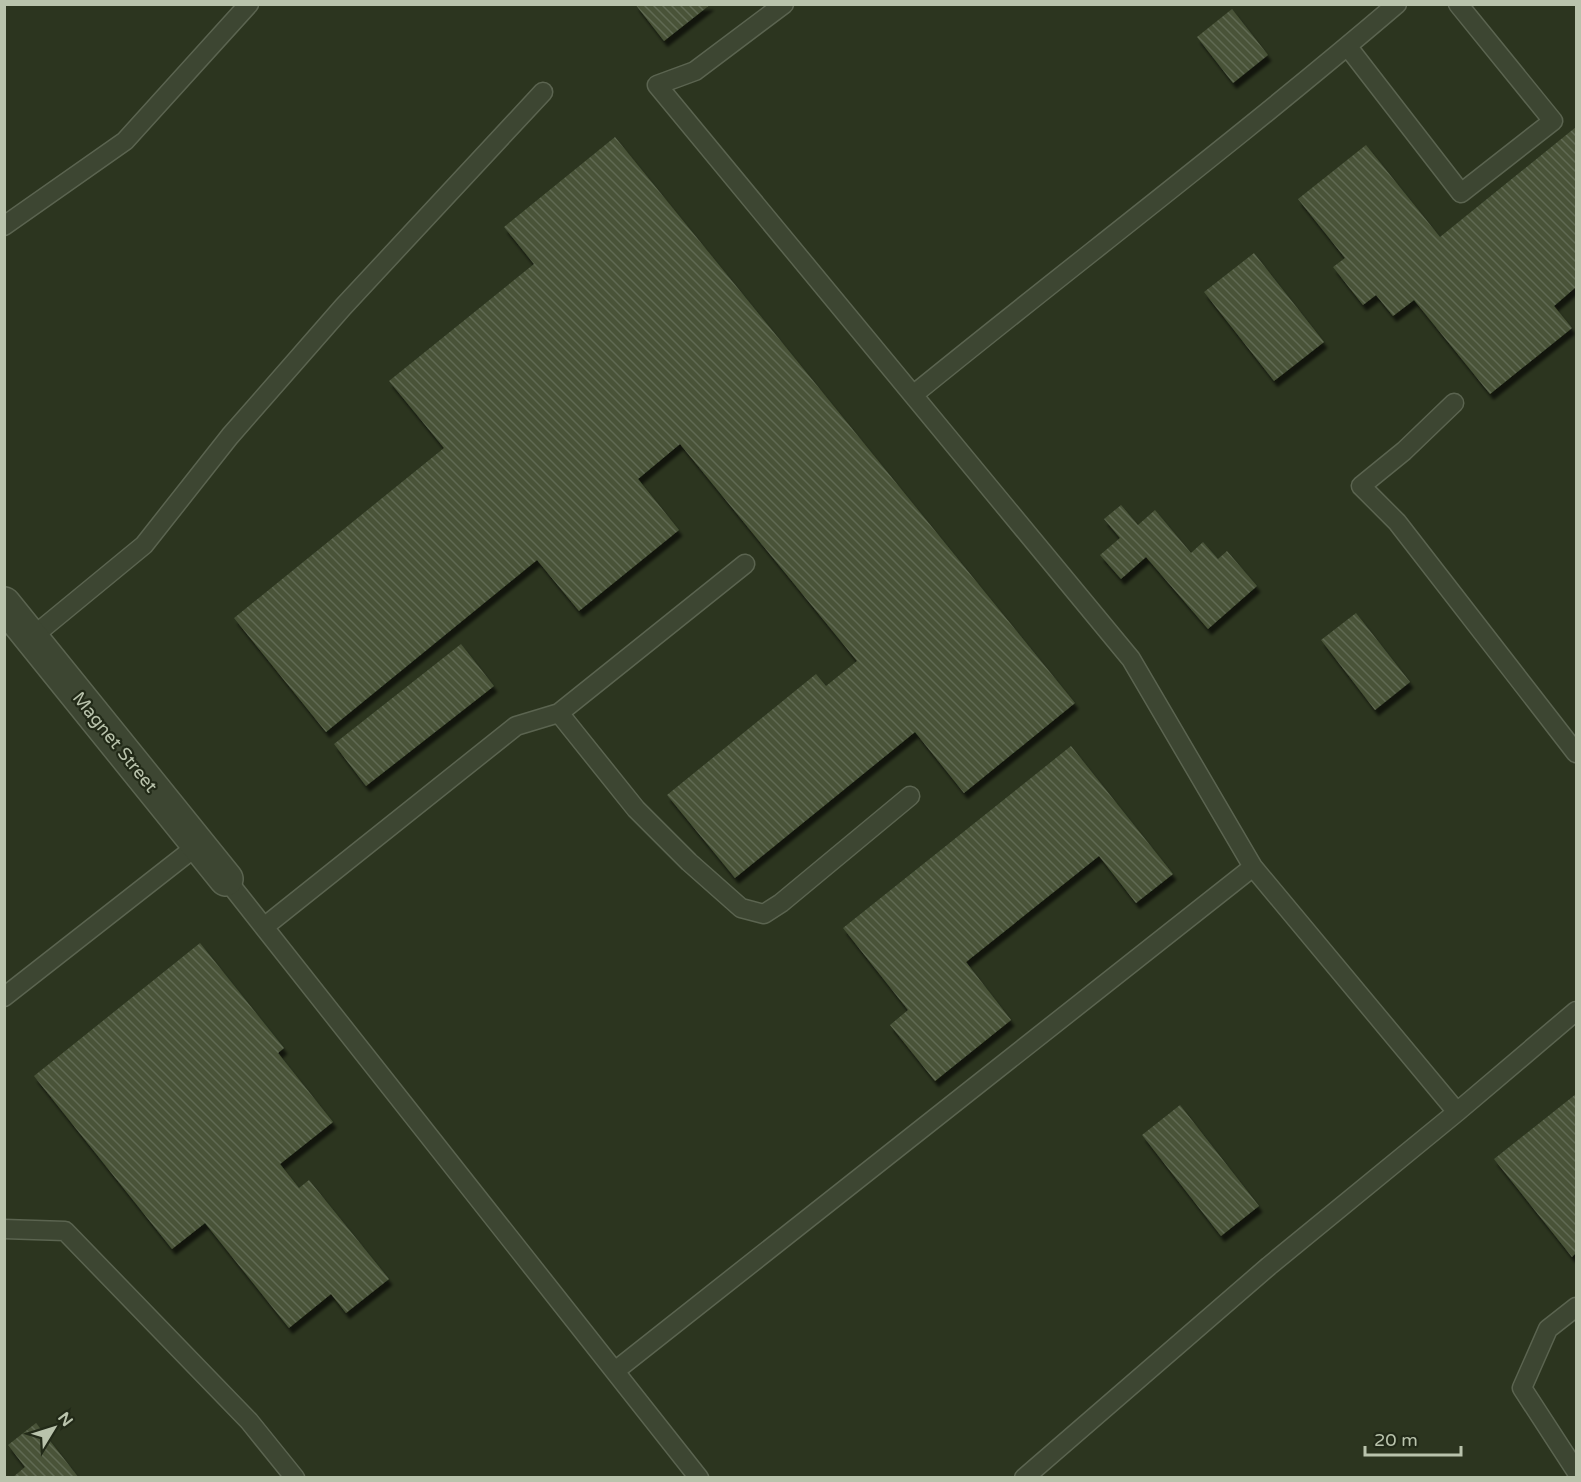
<svg xmlns="http://www.w3.org/2000/svg" width="1581" height="1482" font-family="'Varela Round',sans-serif">
<style>
.building{fill:url(#building-back-hatch);filter:url(#shadow)}
.lines{fill:none;stroke-linecap:round;stroke-linejoin:round}
.service-casing{stroke:#5b6450;stroke-width:21}
.minor-casing{stroke:#5b6450;stroke-width:36}
.service{stroke:#3d4632;stroke-width:18}
.minor{stroke:#3d4632;stroke-width:33}
.labels{text-anchor:middle;stroke-width:4.5;stroke-linejoin:round;paint-order:stroke}
.street-label{font-size:18px;fill:#b9c3ac;stroke:#222a18}
</style>
<defs>
<pattern id="building-back-hatch" width="6" height="6" patternUnits="userSpaceOnUse" patternTransform="scale(1.5)"><rect width="6" height="6" fill="#485338"/><path d="M-1 5l2 2M0 0l6 6M5-1l2 2" fill="none" stroke="#606a52"/></pattern>
<filter id="shadow"><feDropShadow dx="3.5" dy="6" stdDeviation="1.5" flood-color="#0009"/></filter>
</defs>
<rect width="100%" height="100%" fill="#2c351f"/>
<path class="building" d="M 635,4 L 711,4 L 664,41 Z
M 1232,9 L 1268,55 L 1233,83 L 1197,37 Z
M 1576,127 L 1576,287 L 1554,306 L 1572,328 L 1490,394 L 1414,300 L 1393,316 L 1376,295 L 1363,305 L 1333,267 L 1345,258 L 1298,199 L 1366,145 L 1440,237 Z
M 615,137 L 1075,703 L 964,793 L 915,732 L 735,878 L 667,795 L 816,674 L 826,686 L 857,661 L 680,444 L 638,479 L 679,530 L 579,611 L 537,560 L 326,732 L 234,618 L 444,448 L 389,381 L 534,264 L 504,227 Z
M 1254,253 L 1324,342 L 1274,381 L 1204,292 Z
M 1121,505 L 1138,525 L 1155,510 L 1191,553 L 1203,542 L 1218,559 L 1227,551 L 1257,586 L 1208,629 L 1146,557 L 1121,579 L 1100,555 L 1120,538 L 1104,519 Z
M 1356,613 L 1410,682 L 1375,710 L 1321,640 Z
M 461,644 L 494,686 L 366,786 L 334,744 Z
M 1071,746 L 1173,874 L 1136,903 L 1099,856 L 966,962 L 1011,1020 L 935,1081 L 890,1025 L 908,1010 L 843,928 Z
M 200,943 L 284,1048 L 278,1053 L 333,1122 L 280,1164 L 299,1188 L 309,1180 L 389,1279 L 346,1313 L 331,1294 L 289,1328 L 205,1223 L 172,1249 L 34,1076 Z
M 1576,1094 L 1576,1253 L 1572,1257 L 1494,1159 Z
M 1180,1105 L 1259,1206 L 1221,1236 L 1142,1135 Z
M 36,1423 L 79,1478 L 12,1478 L 25,1467 L 8,1445 Z"/>
<g class="lines">
<g class="service-casing">
<path id="service" d="M 784,4 L 695,71 L 657,85 L 1131,659 L 1253,867 L 1457,1112
M 1348,47 L 1461,193 L 1553,121 L 1458,4
M 4,226 L 125,141 L 249,4
M 913,395 C 1074,264 1239,139 1397,4
M 1454,403 L 1404,451 L 1361,486 L 1397,522 L 1576,753
M 31,638 L 144,545 L 230,436 L 343,307 L 543,92
M 559,713 L 636,809 L 689,862 L 741,908 L 764,914 L 781,903 L 910,796
M 226,879 L 699,1478
M 264,927 L 516,726 L 559,713 L 745,564
M 4,997 L 198,845
M 4,1229 L 65,1231 L 249,1421 L 295,1478
M 1576,1307 L 1548,1329 L 1522,1388 L 1576,1471
M 615,1371 L 1253,867
M 1024,1478 L 1269,1266 L 1457,1112 L 1576,1011"/>
</g>
<g class="minor-casing">
<path id="minor" d="M 4,604 L 226,879"/>
</g>
<use href="#service" class="service"/>
<use href="#minor" class="minor"/>
</g>
<g class="labels">
<g class="street-label">
<text transform="translate(115 742) rotate(51)" y="6">Magnet Street</text>
</g>
</g>
<rect width="1581" height="1482" fill="none" stroke="#b9c3ac" stroke-width="12"/>
<g transform="translate(54 1428) rotate(52)" stroke="#222a18" stroke-width="4.5" paint-order="stroke">
<path d="M0-4.5L10 22L0 15L-10 22Z" fill="#b9c3ac"/>
<text y="-9" font-size="16" font-weight="bold" text-anchor="middle" fill="#b9c3ac">N</text>
</g>
<path d="M1365 1446v9h96v-9" fill="none" stroke="#b9c3ac" stroke-width="3"/>
<text x="1374" y="1446" font-size="18" fill="#b9c3ac" stroke="#222a18" stroke-width="4.5" paint-order="stroke">20 m</text>
</svg>
